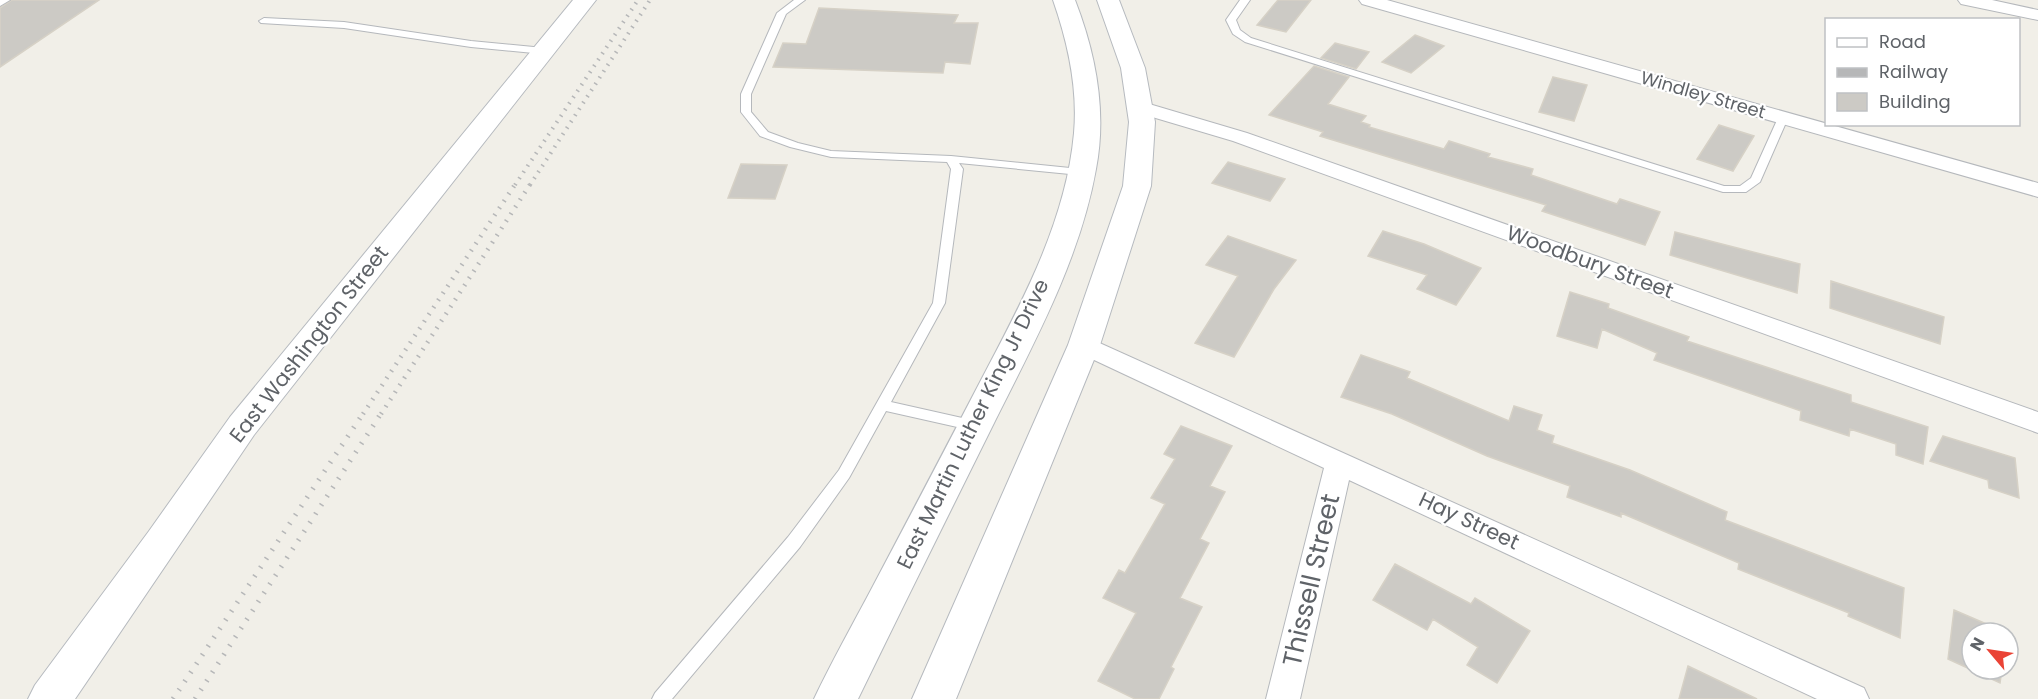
<svg xmlns="http://www.w3.org/2000/svg" width="2038" height="699" font-family="Poppins,sans-serif">
<style>
.building{fill:#cccac5;stroke:#d6d1c6;stroke-width:1.5}
.lines{fill:none;stroke-linecap:round;stroke-linejoin:round}
.lane-casing{stroke:#b5b8bc;stroke-width:2}
.street-casing{stroke:#b5b8bc;stroke-width:2}
.secondary-casing{stroke:#b6babf;stroke-width:2}
.lane{fill:#fff;fill-rule:evenodd}
.street{fill:#fff;fill-rule:evenodd}
.secondary{fill:#fff;fill-rule:evenodd}
.rail-far2{stroke:#b6b7b8;stroke-width:4;stroke-dasharray:1.5 6;stroke-linecap:butt}
.rail-far1{stroke:#b6b7b8;stroke-width:4.5;stroke-dasharray:1.5 7;stroke-linecap:butt}
.rail{stroke:#b6b7b8;stroke-width:5;stroke-dasharray:1.5 9;stroke-linecap:butt}
.labels{text-anchor:middle;stroke-width:4.5;stroke-linejoin:round;paint-order:stroke}
.far-street-label{font-size:18px;fill:#5f6368;stroke:#fff}
.street-label{font-size:21px;fill:#5f6368;stroke:#fff}
.near-street-label{font-size:26px;fill:#5f6368;stroke:#fff}
</style>
<rect width="100%" height="100%" fill="#f1efe8"/>
<path class="building" d="M 12,0 L 99,0 L 0,67 L 0,8 Z
M 1278,0 L 1311,0 L 1286,32 L 1257,25 Z
M 819,8 L 958,15 L 954,23 L 978,23 L 970,64 L 945,62 L 943,73 L 773,67 L 783,43 L 806,44 Z
M 1415,35 L 1444,46 L 1411,73 L 1382,62 Z
M 1335,43 L 1369,52 L 1356,69 L 1321,58 Z
M 1314,66 L 1349,77 L 1328,104 L 1366,116 L 1361,122 L 1370,125 L 1369,127 L 1444,149 L 1449,141 L 1490,154 L 1488,157 L 1533,169 L 1531,175 L 1617,204 L 1620,199 L 1660,212 L 1645,245 L 1542,211 L 1546,205 L 1320,136 L 1323,132 L 1269,115 Z
M 1553,77 L 1587,85 L 1574,121 L 1539,112 Z
M 1719,125 L 1754,136 L 1733,171 L 1697,159 Z
M 1228,162 L 1285,179 L 1270,201 L 1212,183 Z
M 741,164 L 787,165 L 775,199 L 728,198 Z
M 1383,231 L 1424,244 L 1481,268 L 1456,305 L 1417,289 L 1427,275 L 1368,256 Z
M 1675,232 L 1800,264 L 1797,293 L 1670,255 Z
M 1228,236 L 1296,260 L 1274,289 L 1234,357 L 1195,343 L 1238,276 L 1206,265 Z
M 1831,281 L 1944,317 L 1940,344 L 1830,308 Z
M 1570,292 L 1609,304 L 1608,308 L 1689,337 L 1687,341 L 1851,395 L 1851,402 L 1928,427 L 1923,464 L 1896,455 L 1896,444 L 1850,429 L 1849,436 L 1800,420 L 1801,411 L 1654,360 L 1657,353 L 1602,329 L 1597,348 L 1557,336 Z
M 1361,355 L 1410,372 L 1407,378 L 1509,421 L 1514,406 L 1542,415 L 1537,430 L 1554,436 L 1552,443 L 1630,470 L 1727,512 L 1725,520 L 1904,588 L 1900,638 L 1848,616 L 1849,613 L 1738,569 L 1739,563 L 1621,513 L 1621,517 L 1567,497 L 1570,486 L 1487,456 L 1392,414 L 1341,397 Z
M 1181,426 L 1232,446 L 1210,486 L 1225,492 L 1200,539 L 1209,543 L 1180,598 L 1202,607 L 1171,667 L 1174,669 L 1159,699 L 1135,699 L 1098,681 L 1136,613 L 1103,598 L 1119,570 L 1125,573 L 1165,504 L 1151,498 L 1175,459 L 1164,454 Z
M 1943,436 L 2015,458 L 2019,498 L 1989,488 L 1988,480 L 1930,461 Z
M 1395,564 L 1471,604 L 1475,598 L 1530,631 L 1497,683 L 1467,665 L 1478,647 L 1433,619 L 1427,630 L 1373,600 Z
M 1954,610 L 2005,632 L 1972,633 L 1972,669 L 2002,669 L 2000,683 L 1948,659 Z
M 1688,666 L 1757,699 L 1679,699 Z"/>
<g class="lines">
<g class="lane-casing">
<path id="lane" d="M 794,0 L 805,0 L 786,14 L 751,94 L 751,112 L 768,132 L 798,143 L 831,151 L 951,156 L 1080,169 L 1086,172 L 1080,175 L 959,163 L 963,169 L 945,303 L 891,402 L 980,422 L 982,426 L 980,430 L 975,431 L 886,411 L 849,478 L 800,547 L 672,699 L 652,699 L 655,693 L 788,537 L 839,470 L 933,303 L 951,169 L 947,162 L 831,157 L 790,147 L 760,136 L 741,112 L 741,94 L 777,13 Z
M 1240,0 L 1250,0 L 1236,20 L 1240,30 L 1251,38 L 1724,186 L 1740,186 L 1751,178 L 1778,118 L 1783,115 L 1788,118 L 1760,182 L 1746,192 L 1723,192 L 1245,42 L 1233,34 L 1226,20 Z
M 264,18 L 344,22 L 471,41 L 544,48 L 549,51 L 544,54 L 471,47 L 344,28 L 261,23 L 259,21 Z"/>
</g>
<g class="street-casing">
<path id="street" d="M 0,0 L 10,0 L 0,6 Z
M 1359,0 L 1387,0 L 2038,183 L 2038,197 L 1362,4 Z
M 1958,0 L 1992,0 L 2038,10 L 2038,20 L 1961,4 Z
M 1139,101 L 1247,133 L 2038,412 L 2038,433 L 1233,141 L 1132,111 L 1129,107 L 1132,103 Z
M 1084,336 L 1864,688 L 1869,699 L 1817,699 L 1349,480 L 1300,699 L 1266,699 L 1324,468 L 1075,351 L 1071,345 L 1075,339 Z"/>
</g>
<g class="secondary-casing">
<path id="secondary" d="M 573,0 L 596,0 L 254,435 L 75,699 L 28,699 L 35,685 L 149,531 L 230,417 Z
M 1053,0 L 1075,0 C 1096,54 1107,112 1096,169 C 1080,259 1035,341 995,421 C 949,514 903,606 858,699 L 814,699 C 832,661 853,624 873,586 C 909,518 945,450 980,382 C 1021,304 1066,222 1074,133 C 1078,88 1068,43 1053,0 Z
M 1097,0 L 1119,0 L 1145,68 L 1155,122 L 1151,186 L 1100,345 L 956,699 L 912,699 L 1068,345 L 1123,186 L 1129,122 L 1121,68 Z"/>
</g>
<use href="#lane" class="lane"/>
<use href="#street" class="street"/>
<use href="#secondary" class="secondary"/>
<path class="rail-far2" d="M 515,185 L 638,0
M 530,185 L 650,0"/>
<path class="rail-far1" d="M 363,414 L 516,183
M 381,414 L 531,183"/>
<path class="rail" d="M 173,699 L 364,412
M 195,699 L 382,412"/>
</g>
<g class="labels">
<g class="far-street-label">
<text transform="translate(1703 95) rotate(16)" y="6">Windley Street</text>
</g>
<g class="street-label">
<text transform="translate(1590 262) rotate(20)" y="7">Woodbury Street</text>
<text transform="translate(309 344) rotate(-52)" y="7">East Washington Street</text>
<text transform="translate(973 424) rotate(-64)" y="7">East Martin Luther King Jr Drive</text>
<text transform="translate(1469 521) rotate(25)" y="7">Hay Street</text>
</g>
<g class="near-street-label">
<text transform="translate(1311 580) rotate(-77)" y="9">Thissell Street</text>
</g>
</g>
<rect x="1825" y="18" width="195" height="108" fill="#ffffff" stroke="#bfc1c3" stroke-width="1.5"/>
<rect x="1837" y="38" width="30" height="9" fill="#ffffff" stroke="#bfc1c3" stroke-width="1.5"/>
<text x="1879" y="48" font-size="18" fill="#5f6368">Road</text>
<rect x="1837" y="68" width="30" height="9" fill="#b6b7b8" stroke="#bfc1c3" stroke-width="1.5"/>
<text x="1879" y="78" font-size="18" fill="#5f6368">Railway</text>
<rect x="1837" y="93" width="30" height="18" fill="#cccac5" stroke="#bfc1c3" stroke-width="1.5"/>
<text x="1879" y="108" font-size="18" fill="#5f6368">Building</text>
<g transform="translate(1990 651) rotate(299)"><circle r="28" fill="#ffffff" stroke="#bfc1c3" stroke-width="1.5"/>
<path d="M0-4.5L10 22L0 15L-10 22Z" fill="#ea4335"/>
<text y="-9" font-size="16" font-weight="bold" text-anchor="middle" fill="#5f6368">N</text>
</g>
</svg>
